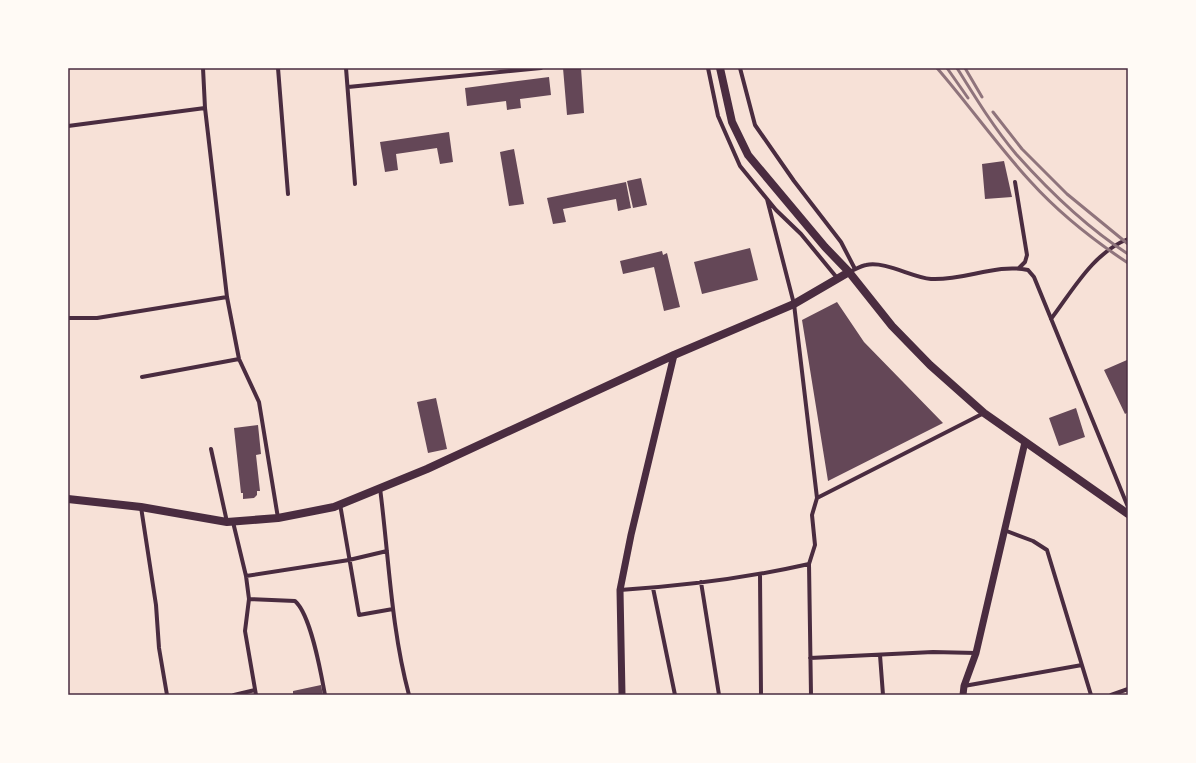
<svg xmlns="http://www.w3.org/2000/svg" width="1196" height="763" font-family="Commissioner,sans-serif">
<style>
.building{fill:#644757}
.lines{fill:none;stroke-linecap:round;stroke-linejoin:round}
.minor{stroke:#4a2c40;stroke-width:4}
.tertiary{stroke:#4a2c40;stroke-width:7}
.primary{stroke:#4a2c40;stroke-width:8}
.rail{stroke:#8f747c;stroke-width:3}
.neatline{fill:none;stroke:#4a2c40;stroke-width:1.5}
</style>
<rect width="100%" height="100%" fill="#f7e1d7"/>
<path class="building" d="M 563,68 L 581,68 L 584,113 L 567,115 Z
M 549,77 L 551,95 L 520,99 L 521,108 L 507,110 L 506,101 L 467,106 L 465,88 Z
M 449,132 L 453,162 L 440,164 L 437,148 L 396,154 L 398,170 L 385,172 L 380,142 Z
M 514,149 L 524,204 L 509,206 L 500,152 Z
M 1004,161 L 1012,197 L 985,199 L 982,164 Z
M 641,178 L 647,205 L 633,208 L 627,181 Z
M 626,182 L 631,208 L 618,211 L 616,199 L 563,209 L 566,222 L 553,224 L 547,198 Z
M 750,248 L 758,280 L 702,294 L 694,262 Z
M 662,251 L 663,255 L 667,253 L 680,307 L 664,311 L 654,267 L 623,274 L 620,261 Z
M 837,302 L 864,342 L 943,423 L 828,481 L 802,320 Z
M 1127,360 L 1128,412 L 1125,414 L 1104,370 Z
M 436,398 L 447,449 L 428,453 L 417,402 Z
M 1076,408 L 1085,437 L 1059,446 L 1049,418 Z
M 258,425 L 261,454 L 256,455 L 260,491 L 257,491 L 257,495 L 254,498 L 243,499 L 243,493 L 241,493 L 234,428 Z
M 321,685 L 323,695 L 293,695 L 293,691 Z"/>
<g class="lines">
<path class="minor" d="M 203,68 L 205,108 L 227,297 L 239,359 L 259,402 L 278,518
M 278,68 L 288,194
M 346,68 L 355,184
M 708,68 L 718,116 L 740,166 L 776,210 L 801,234 L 838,279
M 740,68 L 755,125 L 794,181 L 841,242 L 855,269
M 348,87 L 541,68
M 68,126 L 205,108
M 1015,182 L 1027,255 L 1025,262 L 1019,268
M 767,199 L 794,304 L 817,498
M 849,272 C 855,270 860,266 866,265 C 886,261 911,277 931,279 C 964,281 996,263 1028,270 L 1034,277 L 1128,507
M 68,318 L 97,318 L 227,297
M 1051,319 C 1073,290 1093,253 1128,239
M 142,377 L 239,359
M 211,449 L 227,522
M 380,488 C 389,558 391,628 409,695
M 340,504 L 359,615 L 393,609
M 141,507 L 156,605 L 159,648 L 167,695
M 233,522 L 246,576 L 249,599 L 245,631 L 256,695
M 1004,530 L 1033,541 L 1047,550 L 1091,695
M 809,564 L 811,695
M 760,575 L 761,695
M 246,576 L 349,560 L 387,551
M 701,582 L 719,695
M 653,588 L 675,695
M 620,590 C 684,586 747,578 809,564 L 815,545 L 812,515 L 817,498 L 984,413
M 249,599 L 295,601 C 311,615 321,673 325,695
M 880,655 L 883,695
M 810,658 L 933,652 L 976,653
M 964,686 L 1082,665
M 234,695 L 255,690
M 1111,695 L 1128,689"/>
<path class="tertiary" d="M 622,695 L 620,590 L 631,535 L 674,355
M 963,695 L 964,686 L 976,653 L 1025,442"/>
<path class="primary" d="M 720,68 L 732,122 L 748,155 L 825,247 L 849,272 L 892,326 L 930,365 L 984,413 L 1128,514
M 68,499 L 141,507 L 227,522 L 278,518 L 334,507 L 427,469 L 674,355 L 794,304 L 849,272"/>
<path class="rail" d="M 937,68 C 969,105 997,145 1030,181 C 1058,212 1093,240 1128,263
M 947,68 L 968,98
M 957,68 C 975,97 994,128 1016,154 C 1049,191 1086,227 1128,254
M 965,68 L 982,97
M 993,112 L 1022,149 L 1067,194 L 1128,244"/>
</g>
<rect width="1196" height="763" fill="none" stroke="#fffaf5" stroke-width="138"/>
<rect x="69" y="69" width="1058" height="625" class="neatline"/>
</svg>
